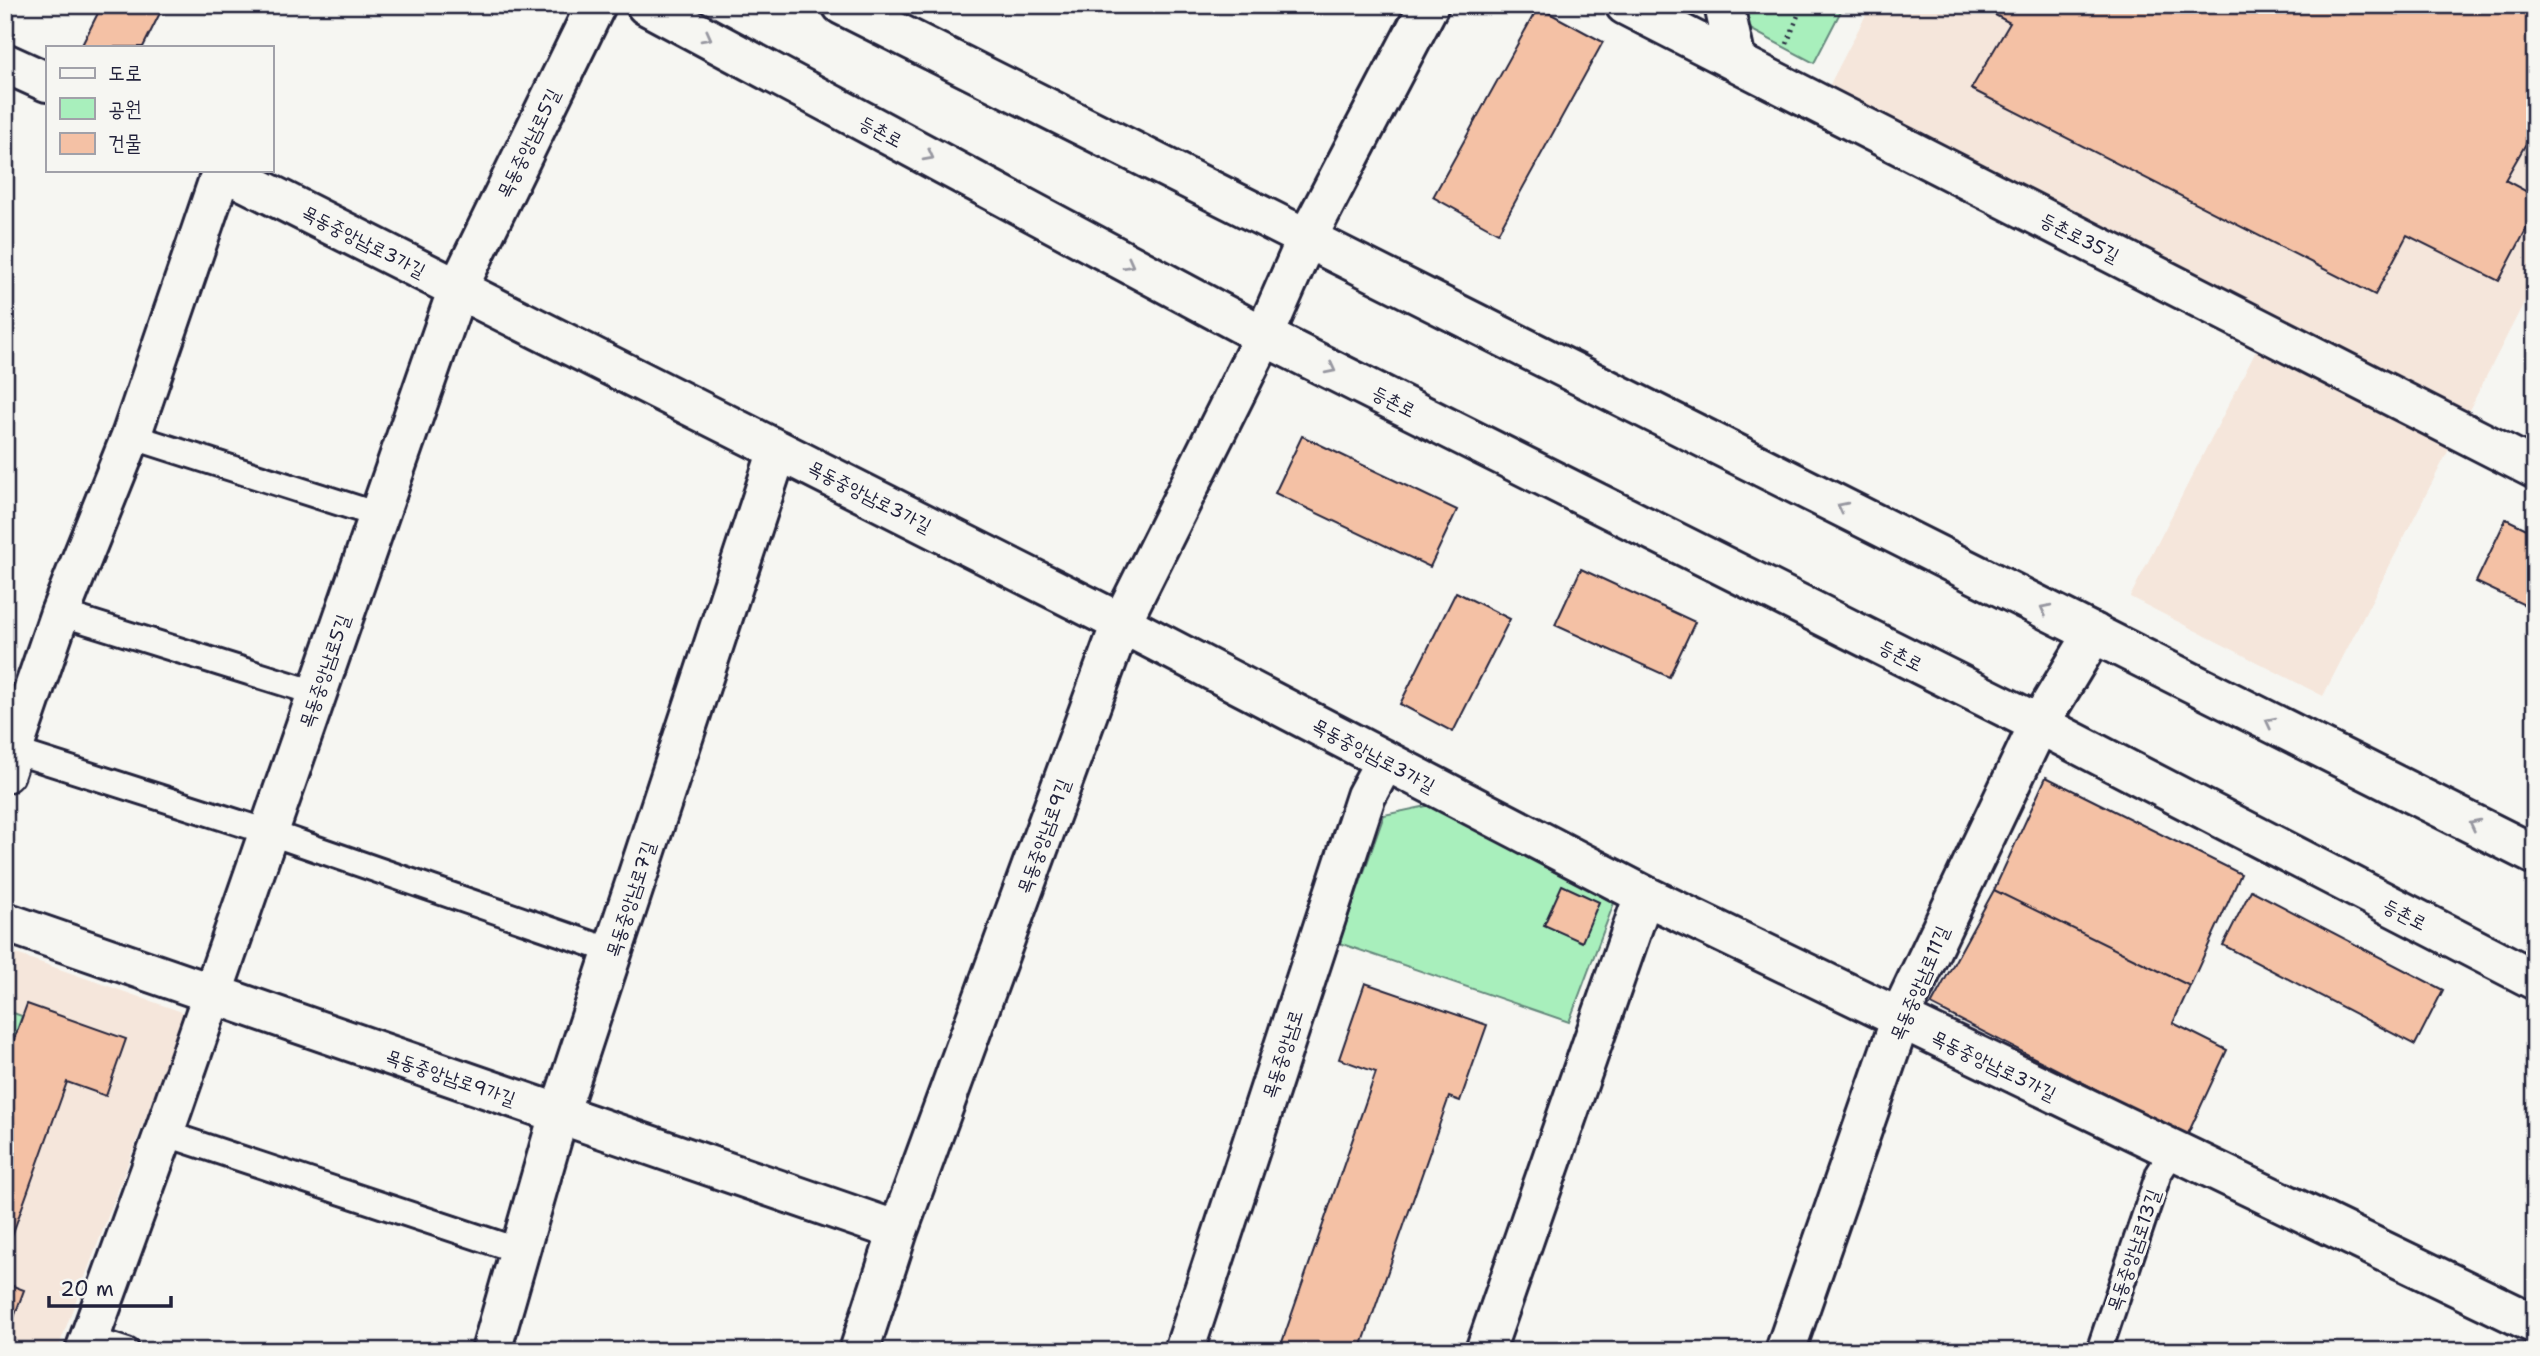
<svg xmlns="http://www.w3.org/2000/svg" width="2540" height="1356" font-family="'Shantell Sans','Poor Story',sans-serif">
<style>
.built{fill:#f5e6db}
.green{fill:#a8efbc;stroke:#65887c;stroke-width:2}
.building{fill:#f4c1a5;stroke:#22223b;stroke-width:2}
.lines{fill:none;stroke-linecap:round;stroke-linejoin:round}
.service-casing{stroke:#22223b;stroke-width:30}
.minor-casing{stroke:#22223b;stroke-width:44}
.tertiary-casing{stroke:#22223b;stroke-width:44}
.secondary-casing{stroke:#22223b;stroke-width:44}
.path{stroke:#22223b;stroke-width:4.5;stroke-dasharray:2 5;stroke-linecap:butt}
.service{stroke:#f6f6f2;stroke-width:24}
.minor{stroke:#f6f6f2;stroke-width:38}
.tertiary{stroke:#f6f6f2;stroke-width:38}
.secondary{stroke:#f6f6f2;stroke-width:38}
.oneway{stroke:#9797a0}
.labels{text-anchor:middle;stroke-width:6;stroke-linejoin:round;paint-order:stroke}
.street-label{font-size:19px;fill:#22223b;stroke:#f6f6f2}
</style>
<rect width="100%" height="100%" fill="#f6f6f2"/>
<filter id="ink" filterUnits="userSpaceOnUse"><feTurbulence type="fractalNoise" baseFrequency=".0143" numOctaves="2"/><feDisplacementMap in="SourceGraphic" scale="14" xChannelSelector="R" yChannelSelector="G"/><feConvolveMatrix kernelMatrix="1 2 1 2 8 2 1 2 1" color-interpolation-filters="sRGB"/></filter>
<g filter="url(#ink)">
<path class="built" d="M 1871,5 L 2535,5 L 2535,281 L 2323,696 L 2130,597 L 2274,316 L 1828,88 Z
M 5,950 L 185,1013 L 57,1351 L 5,1351 Z"/>
<path class="green" d="M 1705,5 L 1844,5 L 1814,63 Z
M 1436,804 L 1614,903 L 1569,1022 L 1339,943 L 1384,815 Z
M 5,1010 L 22,1016 L 5,1064 Z"/>
<path class="building" d="M 102,5 L 164,5 L 143,47 L 81,47 Z
M 1977,5 L 2535,5 L 2535,128 L 2505,180 L 2535,196 L 2535,213 L 2499,281 L 2407,235 L 2375,295 L 1971,89 L 2010,23 Z
M 1538,7 L 1603,42 L 1498,233 L 1433,197 Z
M 1302,436 L 1457,510 L 1430,567 L 1275,493 Z
M 2506,519 L 2535,533 L 2535,610 L 2476,582 Z
M 1581,569 L 1695,622 L 1669,677 L 1555,625 Z
M 1456,592 L 1510,619 L 1453,732 L 1400,704 Z
M 2046,777 L 2241,874 L 2190,986 L 1994,890 Z
M 1562,885 L 1599,902 L 1582,942 L 1544,925 Z
M 1994,890 L 2190,986 L 2173,1023 L 2227,1050 L 2187,1136 L 1931,1005 Z
M 2251,890 L 2443,990 L 2415,1045 L 2223,945 Z
M 1365,983 L 1487,1025 L 1460,1101 L 1449,1097 L 1360,1351 L 1279,1351 L 1376,1072 L 1339,1059 Z
M 27,1004 L 126,1039 L 106,1096 L 67,1082 L 5,1255 L 5,1064 Z
M 5,1283 L 24,1290 L 5,1342 Z"/>
<g class="lines">
<g class="service-casing">
<path id="service" d="M 131,436 L 378,515
M 60,613 L 316,693
M 14,751 L 268,832 L 612,951
M 164,1133 L 520,1251
M 90,1339 L 127,1351
M 2099,1351 L 2159,1173 L 2173,1151"/>
</g>
<g class="minor-casing">
<path id="minor" d="M 1625,5 L 2535,469
M 1724,5 L 1736,61
M 5,63 L 47,82
M 222,170 L 1121,623 L 1644,895 L 2535,1324
M 5,773 L 60,613 L 131,436 L 222,170
M 5,922 L 898,1231
M 85,1351 L 164,1133 L 458,288 L 596,5
M 491,1351 L 559,1114 L 778,450
M 859,1351 L 898,1231 L 1121,623 L 1264,336 L 1307,238 L 1429,5
M 1184,1351 L 1366,796 L 1385,761
M 1485,1351 L 1644,895"/>
</g>
<g class="tertiary-casing">
<path id="tertiary" d="M 1785,1351 L 1907,1001 L 2039,724 L 2094,633"/>
</g>
<g class="secondary-casing">
<path id="secondary" d="M 646,5 L 1264,336 L 2039,724 L 2535,980
M 842,5 L 2535,855"/>
</g>
<path class="path" d="M 1787,44 L 1802,5"/>
<use href="#service" class="service"/>
<use href="#minor" class="minor"/>
<use href="#tertiary" class="tertiary"/>
<use href="#secondary" class="secondary"/>
</g>
<defs><path id="oneway-chevron" d="M-2-3.5L2.5 0L-2 3.5" fill="none" stroke-width="1.6" stroke-linecap="round" stroke-linejoin="round" transform="scale(1.75)"/></defs>
<g class="oneway">
<use href="#oneway-chevron" transform="translate(707 37) rotate(28)"/>
<use href="#oneway-chevron" transform="translate(929 156) rotate(28)"/>
<use href="#oneway-chevron" transform="translate(1129 264) rotate(28)"/>
<use href="#oneway-chevron" transform="translate(1331 369) rotate(27)"/>
<use href="#oneway-chevron" transform="translate(1842 507) rotate(-153)"/>
<use href="#oneway-chevron" transform="translate(2045 609) rotate(-153)"/>
<use href="#oneway-chevron" transform="translate(2270 722) rotate(-153)"/>
<use href="#oneway-chevron" transform="translate(2474 824) rotate(-153)"/>
</g>
</g>
<g class="labels">
<g class="street-label">
<text transform="translate(881 131) rotate(28)" y="7">등촌로</text>
<text transform="translate(528 143) rotate(-64)" y="7">목동중앙남로5길</text>
<text transform="translate(2080 237) rotate(27)" y="7">등촌로35길</text>
<text transform="translate(364 241) rotate(27)" y="7">목동중앙남로3가길</text>
<text transform="translate(1394 401) rotate(27)" y="7">등촌로</text>
<text transform="translate(870 496) rotate(27)" y="7">목동중앙남로3가길</text>
<text transform="translate(1901 655) rotate(27)" y="7">등촌로</text>
<text transform="translate(324 671) rotate(-71)" y="7">목동중앙남로5길</text>
<text transform="translate(1374 755) rotate(28)" y="7">목동중앙남로3가길</text>
<text transform="translate(1043 836) rotate(-70)" y="7">목동중앙남로9길</text>
<text transform="translate(630 899) rotate(-72)" y="7">목동중앙남로7길</text>
<text transform="translate(2405 914) rotate(27)" y="7">등촌로</text>
<text transform="translate(1919 983) rotate(-67)" y="7">목동중앙남로11길</text>
<text transform="translate(1282 1054) rotate(-72)" y="7">목동중앙남로</text>
<text transform="translate(1994 1065) rotate(26)" y="7">목동중앙남로3가길</text>
<text transform="translate(451 1077) rotate(19)" y="7">목동중앙남로9가길</text>
<text transform="translate(2133 1250) rotate(-71)" y="7">목동중앙남로13길</text>
</g>
</g>
<rect width="2540" height="1356" fill="none" stroke="#f6f6f2" stroke-width="28"/>
<rect x="14" y="14" width="2512" height="1328" fill="none" stroke="#22223b" stroke-width="2.5" filter="url(#ink)"/>
<rect x="46" y="46" width="228" height="126" fill="#f6f6f2" stroke="#a1a1a9" stroke-width="2"/>
<rect x="60" y="68" width="35" height="10" fill="#f6f6f2" stroke="#a1a1a9" stroke-width="2"/>
<text x="108" y="80" font-size="21" fill="#22223b">도로</text>
<rect x="60" y="98" width="35" height="21" fill="#a8efbc" stroke="#a1a1a9" stroke-width="2"/>
<text x="108" y="116" font-size="21" fill="#22223b">공원</text>
<rect x="60" y="133" width="35" height="21" fill="#f4c1a5" stroke="#a1a1a9" stroke-width="2"/>
<text x="108" y="150" font-size="21" fill="#22223b">건물</text>
<path d="M49 1296v10h122v-10" fill="none" stroke="#22223b" stroke-width="3.5"/>
<text x="60" y="1296" font-size="21" fill="#22223b" stroke="#f6f6f2" stroke-width="5" paint-order="stroke">20 m</text>
</svg>
